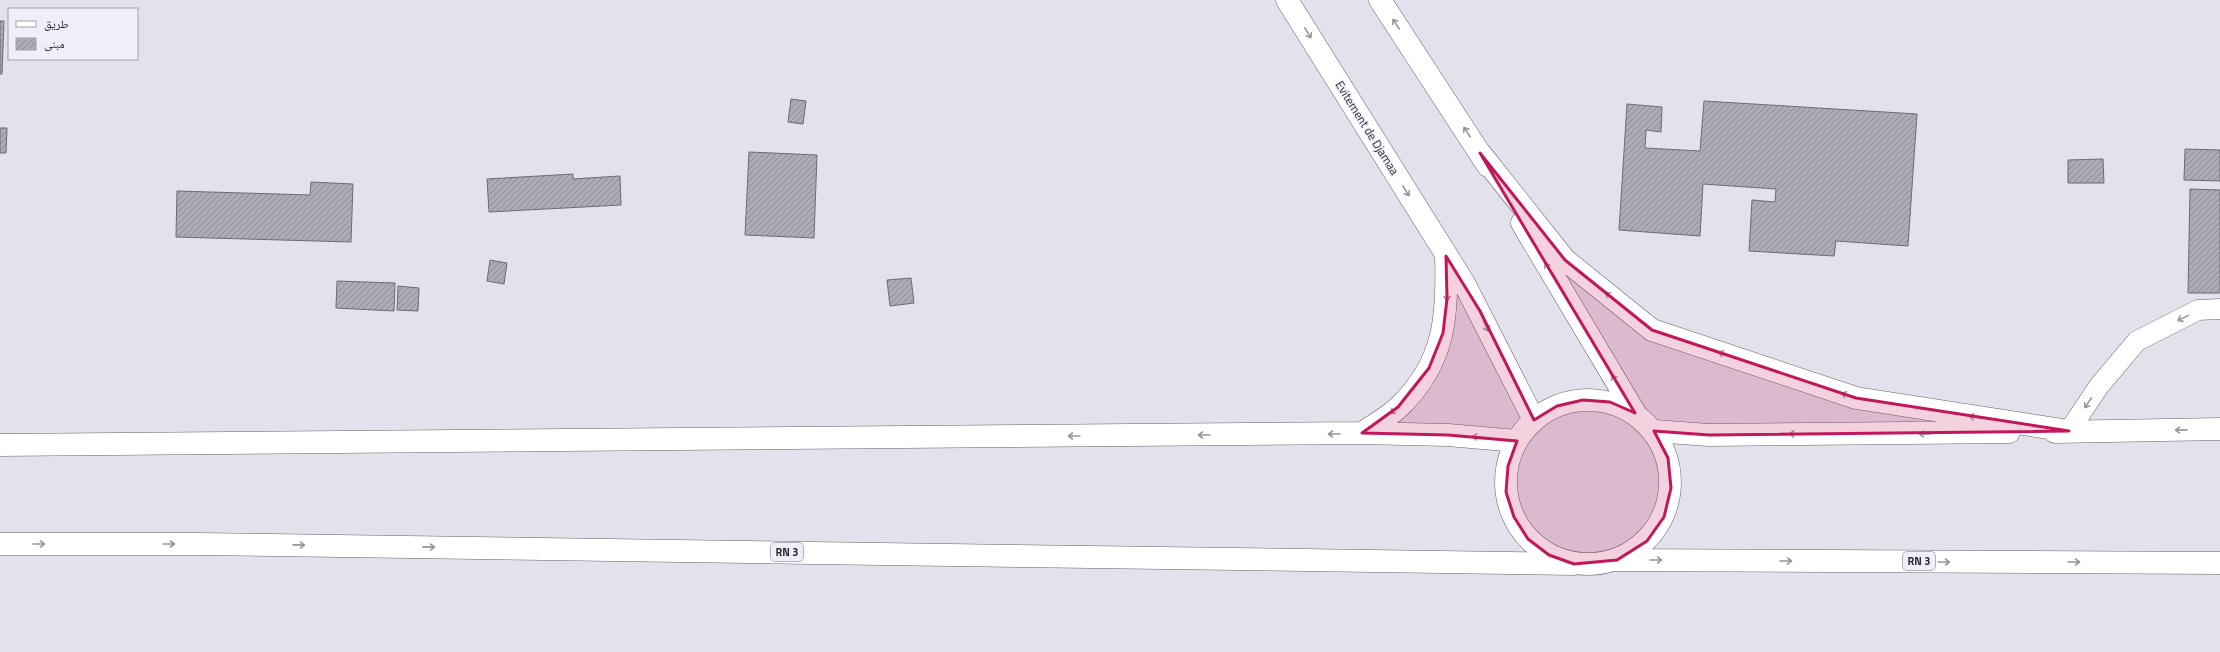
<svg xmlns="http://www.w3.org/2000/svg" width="2220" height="652" font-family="'Titillium Web','Noto Naskh Arabic',sans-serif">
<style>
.building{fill:url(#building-hatch);stroke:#6d6b75}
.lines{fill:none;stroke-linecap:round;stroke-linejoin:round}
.service-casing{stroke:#65646d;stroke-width:21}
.primary-casing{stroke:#65646d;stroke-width:23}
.service{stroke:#fff;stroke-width:20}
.primary{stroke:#fff;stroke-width:22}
.oneway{stroke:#979799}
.marked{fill:#c2185b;fill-opacity:0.2;stroke:#c2185b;stroke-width:3;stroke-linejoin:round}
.labels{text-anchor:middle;stroke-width:3;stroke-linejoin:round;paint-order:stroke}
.shield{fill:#efeef9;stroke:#69686e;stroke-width:1}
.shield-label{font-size:11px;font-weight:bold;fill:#2f2f33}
.street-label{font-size:12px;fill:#2f2f33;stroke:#efeef9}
</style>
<defs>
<pattern id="building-hatch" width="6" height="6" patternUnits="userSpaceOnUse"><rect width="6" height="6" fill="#adacb6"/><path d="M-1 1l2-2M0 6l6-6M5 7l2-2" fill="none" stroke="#8d8c95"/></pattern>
</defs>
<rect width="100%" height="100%" fill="#e2e1ec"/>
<path class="building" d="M 0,21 L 4,21 L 2,74 L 0,74 Z
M 791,99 L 806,101 L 803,124 L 788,122 Z
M 1704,101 L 1917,114 L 1908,246 L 1836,241 L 1834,256 L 1749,251 L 1752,200 L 1775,202 L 1776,189 L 1703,184 L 1700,236 L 1619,230 L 1627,104 L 1662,107 L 1661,132 L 1646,130 L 1645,148 L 1700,151 Z
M 0,128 L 7,128 L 6,153 L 0,153 Z
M 2185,149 L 2220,150 L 2220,181 L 2184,180 Z
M 749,152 L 817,155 L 814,238 L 745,235 Z
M 2103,159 L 2104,183 L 2068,183 L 2068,160 Z
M 573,174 L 573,179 L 620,176 L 621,205 L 489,212 L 487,179 Z
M 311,182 L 353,184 L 351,242 L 176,237 L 177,191 L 310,195 Z
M 2190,189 L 2220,190 L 2220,293 L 2188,293 Z
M 490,260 L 507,263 L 504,284 L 487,281 Z
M 911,278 L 914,303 L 890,306 L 887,280 Z
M 337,281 L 395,283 L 394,311 L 336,308 Z
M 398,286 L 419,288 L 418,311 L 397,310 Z"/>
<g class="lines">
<g class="service-casing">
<path id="service" d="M 2069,431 L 2099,386 L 2137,341 L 2198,310 L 2220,309"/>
</g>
<g class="primary-casing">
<path id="primary" d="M 1287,0 L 1464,283 L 1534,420
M 1380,0 L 1488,166
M 1480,153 L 1565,260 L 1652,330 L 1856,398 L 2069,431
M 1522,223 L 1635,413
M1506 482a82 82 0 1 1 164 0a82 82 0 1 1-164 0Z
M 1654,431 L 1709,435 L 2009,432
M 2055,432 L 2220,429
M 1362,433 C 1374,425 1389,417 1400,406 C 1445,362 1448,316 1446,256
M 0,445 L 1362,433 L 1448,435 L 1517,441
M 0,544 L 198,544 L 1574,564
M 1617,560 L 2220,563"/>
</g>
<use href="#service" class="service"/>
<use href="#primary" class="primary"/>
</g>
<defs><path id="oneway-shaft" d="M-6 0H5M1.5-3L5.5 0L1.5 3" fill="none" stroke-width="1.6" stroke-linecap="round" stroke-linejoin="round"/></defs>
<g class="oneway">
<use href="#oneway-shaft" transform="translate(1396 24) rotate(-123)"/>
<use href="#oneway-shaft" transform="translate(1308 33) rotate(58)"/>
<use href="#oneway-shaft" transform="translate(1467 132) rotate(-123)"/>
<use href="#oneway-shaft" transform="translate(1406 191) rotate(58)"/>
<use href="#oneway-shaft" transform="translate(1548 268) rotate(-121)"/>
<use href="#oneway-shaft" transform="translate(1447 295) rotate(91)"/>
<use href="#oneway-shaft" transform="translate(1610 296) rotate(-141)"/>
<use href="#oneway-shaft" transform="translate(2183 318) rotate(154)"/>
<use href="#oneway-shaft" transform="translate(1486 326) rotate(66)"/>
<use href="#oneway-shaft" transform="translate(1724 354) rotate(-161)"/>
<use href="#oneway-shaft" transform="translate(1615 380) rotate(-121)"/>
<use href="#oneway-shaft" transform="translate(1847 395) rotate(-161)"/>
<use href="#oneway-shaft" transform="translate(2088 403) rotate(124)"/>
<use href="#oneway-shaft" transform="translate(1395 410) rotate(142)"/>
<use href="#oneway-shaft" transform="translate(1975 417) rotate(-171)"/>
<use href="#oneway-shaft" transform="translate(2181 430) rotate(179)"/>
<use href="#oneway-shaft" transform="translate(1334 434) rotate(180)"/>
<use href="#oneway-shaft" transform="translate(1795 434) rotate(-180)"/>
<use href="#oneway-shaft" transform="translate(1925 434) rotate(179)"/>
<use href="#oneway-shaft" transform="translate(1204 435) rotate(180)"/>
<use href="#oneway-shaft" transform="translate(1074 436) rotate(180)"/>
<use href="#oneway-shaft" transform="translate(1478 437) rotate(-175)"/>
<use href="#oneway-shaft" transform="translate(39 544)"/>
<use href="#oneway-shaft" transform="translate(169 544)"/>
<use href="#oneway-shaft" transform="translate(299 545) rotate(1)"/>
<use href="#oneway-shaft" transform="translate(429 547) rotate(1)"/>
<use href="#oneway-shaft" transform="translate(1656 560)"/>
<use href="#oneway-shaft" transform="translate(1786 561)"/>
<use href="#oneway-shaft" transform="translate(1944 562)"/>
<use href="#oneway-shaft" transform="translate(2074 562)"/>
</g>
<path class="marked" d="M 1480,153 L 1565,260 L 1652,330 L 1856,398 L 2069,431 L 1709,435 L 1654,431 L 1668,458 L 1671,488 L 1664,517 L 1647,541 L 1617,560 L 1574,564 L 1549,555 L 1528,539 L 1514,517 L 1506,492 L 1508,466 L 1517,441 L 1448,435 L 1362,433 L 1398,407 L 1429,368 L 1443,333 L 1447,299 L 1446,256 L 1480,311 L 1534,420 L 1557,406 L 1583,400 L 1610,402 L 1635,413 Z"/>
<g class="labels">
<g class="shield">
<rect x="771" y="543" width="32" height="18" rx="3"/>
<rect x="1903" y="552" width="32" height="18" rx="3"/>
</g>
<g class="shield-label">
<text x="787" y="556">RN 3</text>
<text x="1919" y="565">RN 3</text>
</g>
<g class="street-label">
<text transform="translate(1367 128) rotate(58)" y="4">Evitement de Djamaa</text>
</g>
</g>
<rect x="8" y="8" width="130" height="52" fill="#efeef9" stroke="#a2a2aa"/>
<rect x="16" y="21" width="20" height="6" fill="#ffffff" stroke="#a2a2aa"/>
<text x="44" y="28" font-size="12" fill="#2f2f33">طريق</text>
<rect x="16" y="38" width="20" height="12" fill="url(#building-hatch)" stroke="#a2a2aa"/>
<text x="44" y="48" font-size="12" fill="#2f2f33">مبنى</text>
</svg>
